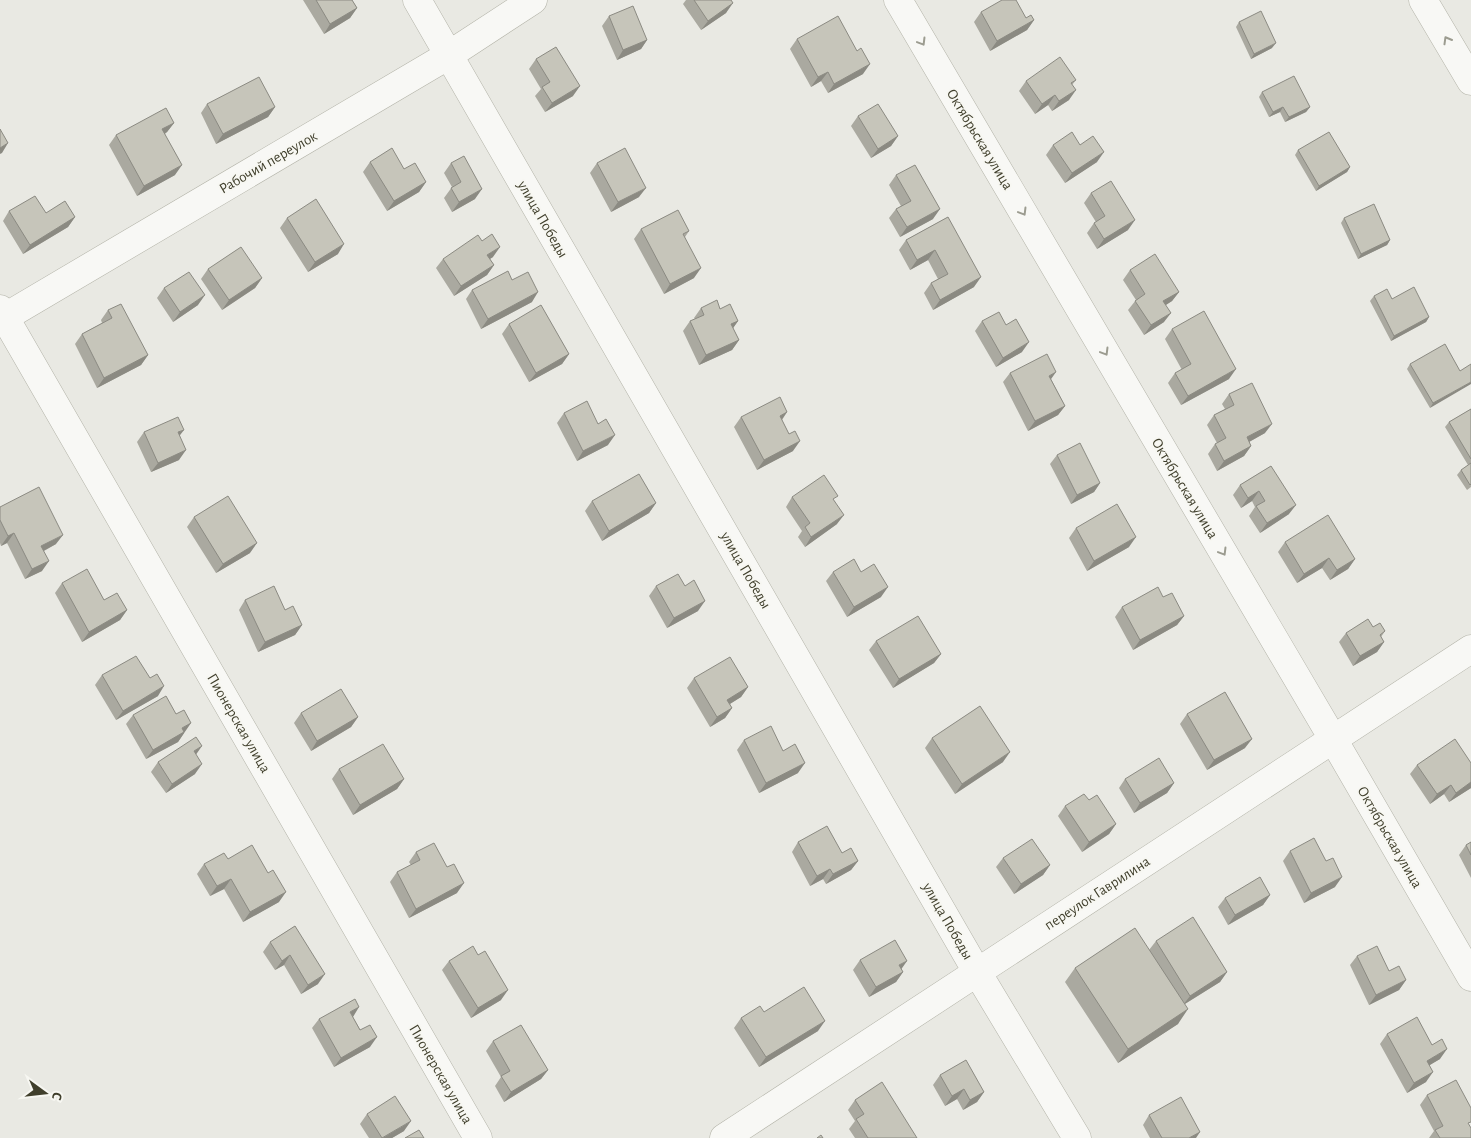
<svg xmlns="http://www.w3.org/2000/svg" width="1471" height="1138" font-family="'Alegreya Sans',sans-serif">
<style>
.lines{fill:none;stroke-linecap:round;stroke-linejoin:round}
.minor-casing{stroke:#b3b3a8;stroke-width:29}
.minor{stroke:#f8f8f5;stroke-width:28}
.wall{fill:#aaa9a0}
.shaded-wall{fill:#8b8a82}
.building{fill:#c6c5ba;stroke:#8b8a82}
.oneway{stroke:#9c9c90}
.labels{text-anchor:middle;stroke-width:4;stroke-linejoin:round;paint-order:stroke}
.street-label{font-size:15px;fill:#403f2c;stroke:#f7f7f2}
</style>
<rect width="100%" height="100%" fill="#e9e9e3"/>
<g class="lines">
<g class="minor-casing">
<path id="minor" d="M 417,0 L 977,972 L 1077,1138
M 898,0 L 1333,739 L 1471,977
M 1423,0 L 1471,81
M 0,309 L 478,1138
M 0,320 L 449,55 L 533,0
M 724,1138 L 1471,649"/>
</g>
<use href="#minor" class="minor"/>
</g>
<path class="wall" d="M 303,0 L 352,0 L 357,8 L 350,18 L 324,34 Z
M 686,0 L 731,0 L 726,13 L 701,30 L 683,4 Z
M 981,12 L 1026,18 L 1034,20 L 1027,30 L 990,51 L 974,22 Z
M 609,16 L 647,40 L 641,49 L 617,60 L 602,26 Z
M 1239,22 L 1272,48 L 1251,59 L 1236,27 Z
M 797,39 L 863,74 L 828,93 L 821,81 L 811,87 L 790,49 Z
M 536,59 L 573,96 L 545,112 L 535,96 L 541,89 L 529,69 Z
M 1076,80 L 1072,85 L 1069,100 L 1052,111 L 1048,105 L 1035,114 L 1019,91 L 1026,81 Z
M 1262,92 L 1310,107 L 1306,112 L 1285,122 L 1280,112 L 1269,117 L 1259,97 Z
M 207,104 L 275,107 L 268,117 L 216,144 L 201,113 Z
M 858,116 L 898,136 L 891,146 L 871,158 L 851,126 Z
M 174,123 L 167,132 L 165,134 L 175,175 L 137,196 L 109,145 L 116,135 Z
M 1053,145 L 1080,145 L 1097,162 L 1065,183 L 1046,155 Z
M 1298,150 L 1350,167 L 1347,172 L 1316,191 L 1295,155 Z
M 370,162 L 404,169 L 426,182 L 419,192 L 387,211 L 363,172 Z
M 451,163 L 475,199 L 452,212 L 444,198 L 452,187 L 444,173 Z
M 597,163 L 639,197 L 611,212 L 590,173 Z
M 896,175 L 933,219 L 900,237 L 889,218 L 896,209 L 901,206 L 889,185 Z
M 1091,193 L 1128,230 L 1097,249 L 1087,233 L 1094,223 L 1096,222 L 1084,203 Z
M 9,211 L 46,213 L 75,217 L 68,227 L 23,254 L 3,221 Z
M 948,217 L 974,287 L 933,310 L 924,293 L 931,283 L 938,279 L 928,260 L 910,270 L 899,250 L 906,240 Z
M 287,218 L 338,254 L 308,272 L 280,228 Z
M 1344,218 L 1390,240 L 1387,245 L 1358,259 L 1341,223 Z
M 641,229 L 689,231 L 685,237 L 694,278 L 664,294 L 634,239 Z
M 493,257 L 490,259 L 494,265 L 487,275 L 454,296 L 436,268 L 443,259 Z
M 208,269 L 262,278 L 255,288 L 222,310 L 201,279 Z
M 1130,270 L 1179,292 L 1172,301 L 1166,305 L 1164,322 L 1144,335 L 1128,310 L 1136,300 L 1123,280 Z
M 512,280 L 532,302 L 481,329 L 466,299 L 472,290 Z
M 164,288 L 198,305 L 173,322 L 157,298 Z
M 1374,296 L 1392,299 L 1429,317 L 1426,322 L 1391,341 L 1370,301 Z
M 701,308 L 720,309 L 738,321 L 733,328 L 739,340 L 732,350 L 699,365 L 683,331 L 690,321 L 695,319 L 694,318 Z
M 108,310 L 148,355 L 141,365 L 97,388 L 75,344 L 82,334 L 102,323 L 101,320 Z
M 982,321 L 1006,325 L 1022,352 L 996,367 L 975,331 Z
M 509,324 L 569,354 L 562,364 L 529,382 L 502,334 Z
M 1172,329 L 1229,379 L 1181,405 L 1168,383 L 1175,373 L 1182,370 L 1165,339 Z
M 1410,364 L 1460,371 L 1430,408 L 1407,369 Z
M 1010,373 L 1051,379 L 1065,406 L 1058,415 L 1028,431 L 1003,382 Z
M 1229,394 L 1265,433 L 1249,442 L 1251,446 L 1244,456 L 1217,471 L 1208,454 L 1215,444 L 1217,443 L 1207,425 L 1214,415 L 1225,409 L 1222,404 Z
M 1471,409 L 1471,487 L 1467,490 L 1457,475 L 1461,470 L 1468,465 L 1445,427 L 1449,422 Z
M 787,412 L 782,420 L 789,434 L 793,451 L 757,470 L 734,427 L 741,417 Z
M 564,413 L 608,445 L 577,461 L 557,423 Z
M 144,432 L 180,436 L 179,460 L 151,472 L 137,442 Z
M 1057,455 L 1100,483 L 1094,492 L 1071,504 L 1050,464 Z
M 1271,466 L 1289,514 L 1260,533 L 1249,516 L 1255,507 L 1252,501 L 1241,508 L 1233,495 L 1240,485 Z
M 792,497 L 835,501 L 837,524 L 805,547 L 798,537 L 802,531 L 786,507 Z
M 592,501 L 656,503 L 649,513 L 602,541 L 585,511 Z
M 0,507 L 56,544 L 44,551 L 42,571 L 25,579 L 7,543 L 1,546 L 0,543 Z
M 194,517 L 250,553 L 216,573 L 187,527 Z
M 1076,528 L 1129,547 L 1087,571 L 1069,538 Z
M 1285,542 L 1355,559 L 1348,569 L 1330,580 L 1322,568 L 1297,583 L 1278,552 Z
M 833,572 L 861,572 L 881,597 L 847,617 L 826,581 Z
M 62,583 L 104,600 L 127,610 L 120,620 L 82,642 L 55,593 Z
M 656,586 L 685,586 L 698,611 L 667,628 L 649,596 Z
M 1163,597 L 1184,616 L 1177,625 L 1133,650 L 1115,617 L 1122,607 Z
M 245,600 L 285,610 L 302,625 L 295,635 L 258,652 L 239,610 Z
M 1373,627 L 1385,631 L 1381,637 L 1384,642 L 1377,652 L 1353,666 L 1339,642 L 1346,633 Z
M 876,641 L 941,654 L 934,663 L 893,688 L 869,650 Z
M 102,675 L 158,696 L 116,720 L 95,685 Z
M 694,678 L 748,687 L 741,697 L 730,704 L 732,708 L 725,718 L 710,727 L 687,688 Z
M 301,713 L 358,717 L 351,727 L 311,751 L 294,723 Z
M 1187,714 L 1245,748 L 1207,770 L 1180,724 Z
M 133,715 L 184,733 L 178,742 L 146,759 L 126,724 Z
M 932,738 L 1003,762 L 955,794 L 925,748 Z
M 744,740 L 783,751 L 798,773 L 759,793 L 737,750 Z
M 196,755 L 195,774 L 166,793 L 151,772 L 158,762 Z
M 1471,763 L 1471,788 L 1449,802 L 1444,794 L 1430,804 L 1410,774 L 1417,765 Z
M 339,769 L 404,779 L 397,789 L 353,815 L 332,779 Z
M 1125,779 L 1174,783 L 1167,793 L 1134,813 L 1119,788 Z
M 1065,806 L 1116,824 L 1109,834 L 1082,852 L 1058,816 Z
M 798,842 L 842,853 L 858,861 L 851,870 L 826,884 L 823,879 L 810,886 L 792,852 Z
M 1471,842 L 1471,878 L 1459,855 L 1466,845 Z
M 1290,851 L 1326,861 L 1335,887 L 1304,903 L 1283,861 Z
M 416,852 L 447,867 L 457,893 L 409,918 L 390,882 L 397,872 L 411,865 L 409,862 Z
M 1003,858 L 1050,865 L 1043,875 L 1014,894 L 996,867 Z
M 228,859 L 279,902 L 243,922 L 224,889 L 210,896 L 197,874 L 204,864 Z
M 1270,895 L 1263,905 L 1228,925 L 1218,907 L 1225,898 Z
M 295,926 L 318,984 L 301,994 L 284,965 L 275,970 L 263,952 L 270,942 Z
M 1156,941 L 1227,972 L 1220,982 L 1185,1004 L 1178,1024 L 1118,1063 L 1065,982 L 1075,968 L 1149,950 Z
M 1357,956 L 1389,971 L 1406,980 L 1399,990 L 1369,1005 L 1350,965 Z
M 860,960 L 901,969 L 903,972 L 896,982 L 869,997 L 853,970 Z
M 449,961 L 501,1000 L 471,1018 L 442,970 Z
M 764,1012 L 818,1031 L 759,1067 L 734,1028 L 741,1018 Z
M 353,1017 L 370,1047 L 334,1067 L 312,1028 L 319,1019 Z
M 1387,1034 L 1440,1059 L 1429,1065 L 1426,1082 L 1407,1093 L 1380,1044 Z
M 493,1041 L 548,1070 L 541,1079 L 504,1102 L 495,1086 L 501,1077 L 486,1051 Z
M 940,1075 L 984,1092 L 977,1102 L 963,1110 L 957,1099 L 945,1106 L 933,1085 Z
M 1427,1095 L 1471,1138 L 1429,1138 L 1434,1131 L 1420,1105 Z
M 855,1100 L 917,1138 L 855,1138 L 849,1129 L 855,1121 L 848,1110 Z
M 367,1114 L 404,1131 L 392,1138 L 369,1138 L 360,1124 Z
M 1149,1115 L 1196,1138 L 1150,1138 L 1143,1125 Z"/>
<path class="shaded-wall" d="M 733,3 L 726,13 L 701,30 L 708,21 Z
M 357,8 L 350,18 L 324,34 L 330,24 Z
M 1034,20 L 1027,30 L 990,51 L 997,41 Z
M 647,40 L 641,49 L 617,60 L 623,50 Z
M 1276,43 L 1272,48 L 1251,59 L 1254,54 Z
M 870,64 L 863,74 L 828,93 L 834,84 Z
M 828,72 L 821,81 L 811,87 L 818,77 Z
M 580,86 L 573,96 L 545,112 L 552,103 Z
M 1076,90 L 1069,100 L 1052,111 L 1059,101 Z
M 1055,95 L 1048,105 L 1035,114 L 1042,104 Z
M 275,107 L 268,117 L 216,144 L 223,134 Z
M 1283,107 L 1280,112 L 1269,117 L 1273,112 Z
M 1310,107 L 1306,112 L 1285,122 L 1289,117 Z
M 174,123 L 167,132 L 155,139 L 162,129 Z
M 898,136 L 891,146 L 871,158 L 878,149 Z
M 8,143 L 2,153 L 0,154 L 0,148 Z
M 1104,152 L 1097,162 L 1065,183 L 1072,173 Z
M 182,165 L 175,175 L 137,196 L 144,186 Z
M 1350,167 L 1347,172 L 1316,191 L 1319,186 Z
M 426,182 L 419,192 L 387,211 L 394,201 Z
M 646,188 L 639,197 L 611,212 L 618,202 Z
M 482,189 L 475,199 L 452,212 L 459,202 Z
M 940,209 L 933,219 L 900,237 L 907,227 Z
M 75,217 L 68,227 L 23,254 L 30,245 Z
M 1135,220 L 1128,230 L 1097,249 L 1104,239 Z
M 1390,240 L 1387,245 L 1358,259 L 1361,254 Z
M 344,244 L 338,254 L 308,272 L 315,262 Z
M 500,247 L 493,257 L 480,265 L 487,255 Z
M 935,250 L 928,260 L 910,270 L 917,260 Z
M 494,265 L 487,275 L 454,296 L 461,286 Z
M 701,268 L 694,278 L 664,294 L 670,284 Z
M 981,277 L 974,287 L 933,310 L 940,300 Z
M 262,278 L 255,288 L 222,310 L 229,300 Z
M 538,292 L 532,302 L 481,329 L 488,319 Z
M 1179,292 L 1172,301 L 1156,311 L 1163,301 Z
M 205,295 L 198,305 L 173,322 L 180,312 Z
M 1171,313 L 1164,322 L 1144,335 L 1151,325 Z
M 1429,317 L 1426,322 L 1391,341 L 1394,336 Z
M 738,321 L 731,331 L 731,324 Z
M 739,340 L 732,350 L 699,365 L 706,355 Z
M 1029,342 L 1022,352 L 996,367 L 1003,358 Z
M 569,354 L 562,364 L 529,382 L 536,373 Z
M 148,355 L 141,365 L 97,388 L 104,378 Z
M 1236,369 L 1229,379 L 1181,405 L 1188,396 Z
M 1056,372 L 1049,382 L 1049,376 Z
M 1471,382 L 1471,384 L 1430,408 L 1433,403 Z
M 1065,406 L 1058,415 L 1028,431 L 1035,421 Z
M 787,412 L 780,422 L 780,416 Z
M 1272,424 L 1265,433 L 1240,447 L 1247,437 Z
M 184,430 L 177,439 L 178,432 Z
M 615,435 L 608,445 L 577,461 L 583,451 Z
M 800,441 L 793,451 L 757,470 L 764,460 Z
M 1251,446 L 1244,456 L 1217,471 L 1224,461 Z
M 186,450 L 179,460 L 151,472 L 158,463 Z
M 1100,483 L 1094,492 L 1071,504 L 1077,495 Z
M 1259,491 L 1252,501 L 1241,508 L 1248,498 Z
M 656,503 L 649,513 L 602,541 L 609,531 Z
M 1296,505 L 1289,514 L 1260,533 L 1267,523 Z
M 844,515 L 837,524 L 805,547 L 811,537 Z
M 14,533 L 7,543 L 1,546 L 8,536 Z
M 63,535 L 56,544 L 34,556 L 41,546 Z
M 1136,537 L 1129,547 L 1087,571 L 1094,561 Z
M 257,543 L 250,553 L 216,573 L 223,564 Z
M 1329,558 L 1322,568 L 1297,583 L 1304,574 Z
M 1355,559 L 1348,569 L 1330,580 L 1337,570 Z
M 49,561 L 42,571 L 25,579 L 32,569 Z
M 888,587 L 881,597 L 847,617 L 854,607 Z
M 705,601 L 698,611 L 667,628 L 674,618 Z
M 127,610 L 120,620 L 82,642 L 89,632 Z
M 1184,616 L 1177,625 L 1133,650 L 1140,640 Z
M 302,625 L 295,635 L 258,652 L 265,642 Z
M 1384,642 L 1377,652 L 1353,666 L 1360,656 Z
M 941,654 L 934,663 L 893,688 L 899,679 Z
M 164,686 L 158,696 L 116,720 L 123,711 Z
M 748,687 L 741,697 L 720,710 L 727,700 Z
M 732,708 L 725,718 L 710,727 L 717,717 Z
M 358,717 L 351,727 L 311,751 L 317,741 Z
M 191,723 L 178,742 L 146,759 L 153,750 L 182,728 Z
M 1252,739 L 1245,748 L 1207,770 L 1214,760 Z
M 202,746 L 195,756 L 194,751 Z
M 1010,752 L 1003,762 L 955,794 L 962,784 Z
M 805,763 L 798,773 L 759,793 L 766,783 Z
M 202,764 L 195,774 L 166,793 L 172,784 Z
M 404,779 L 397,789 L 353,815 L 360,805 Z
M 1471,782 L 1471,788 L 1449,802 L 1456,793 Z
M 1174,783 L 1167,793 L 1134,813 L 1140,803 Z
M 1451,785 L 1444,794 L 1430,804 L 1437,794 Z
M 1116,824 L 1109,834 L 1082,852 L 1089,842 Z
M 858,861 L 851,870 L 826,884 L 833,874 Z
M 1050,865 L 1043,875 L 1014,894 L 1021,884 Z
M 830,869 L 823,879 L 810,886 L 817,876 Z
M 1342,877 L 1335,887 L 1304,903 L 1311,893 Z
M 231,879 L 224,889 L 210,896 L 217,886 Z
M 464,883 L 457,893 L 409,918 L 416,909 Z
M 286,892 L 279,902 L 243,922 L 250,912 Z
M 1270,895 L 1263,905 L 1228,925 L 1235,915 Z
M 290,955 L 284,965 L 275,970 L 282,961 Z
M 907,961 L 900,971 L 899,965 Z
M 903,972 L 896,982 L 869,997 L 876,987 Z
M 1227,972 L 1220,982 L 1183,1005 L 1190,996 Z
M 325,974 L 318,984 L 301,994 L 308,985 Z
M 1406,980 L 1399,990 L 1369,1005 L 1376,995 Z
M 508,990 L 501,1000 L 471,1018 L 478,1008 Z
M 359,1007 L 353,1017 L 350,1012 Z
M 1188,1009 L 1178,1024 L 1118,1063 L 1128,1049 Z
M 825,1021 L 818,1031 L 759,1067 L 766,1057 Z
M 377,1037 L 370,1047 L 334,1067 L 341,1058 Z
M 1447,1049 L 1440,1059 L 1420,1071 L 1427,1061 Z
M 548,1070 L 541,1079 L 504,1102 L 511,1092 Z
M 1433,1072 L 1426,1082 L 1407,1093 L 1414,1083 Z
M 964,1089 L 957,1099 L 945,1106 L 952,1096 Z
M 984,1092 L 977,1102 L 963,1110 L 970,1100 Z
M 411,1121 L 404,1131 L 392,1138 L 383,1138 Z
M 1200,1132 L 1196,1138 L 1189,1138 Z"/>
<path class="building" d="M 316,0 L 352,0 L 357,8 L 330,24 Z
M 694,0 L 731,0 L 733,3 L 708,21 Z
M 1002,0 L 1016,0 L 1026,18 L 1031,15 L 1034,20 L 997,41 L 981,12 Z
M 633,6 L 647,40 L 623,50 L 609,16 Z
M 1261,11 L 1276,43 L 1254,54 L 1239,22 Z
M 838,16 L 857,51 L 861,48 L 870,64 L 834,84 L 828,72 L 818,77 L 797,39 Z
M 556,47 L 580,86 L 552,103 L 542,87 L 550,82 L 536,59 Z
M 1060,57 L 1076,80 L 1071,83 L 1076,90 L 1059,101 L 1055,95 L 1042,104 L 1026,81 Z
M 1294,76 L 1310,107 L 1289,117 L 1283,107 L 1273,112 L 1262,92 Z
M 259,77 L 275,107 L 223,134 L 207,104 Z
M 878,104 L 898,136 L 878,149 L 858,116 Z
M 166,108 L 174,123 L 162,129 L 182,165 L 144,186 L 116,135 Z
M 0,129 L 8,143 L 0,148 Z
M 1072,132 L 1080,145 L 1093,136 L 1104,152 L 1072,173 L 1053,145 Z
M 1329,132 L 1350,167 L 1319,186 L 1298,150 Z
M 392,148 L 404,169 L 415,163 L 426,182 L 394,201 L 370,162 Z
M 625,148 L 646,188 L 618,202 L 597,163 Z
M 464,156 L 482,189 L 459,202 L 451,188 L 461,182 L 451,163 Z
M 915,165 L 940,209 L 907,227 L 896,209 L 911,201 L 896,175 Z
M 1111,181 L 1135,220 L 1104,239 L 1094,223 L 1105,216 L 1091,193 Z
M 35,196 L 46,213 L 65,201 L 75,217 L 30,245 L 9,211 Z
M 316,199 L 344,244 L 315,262 L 287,218 Z
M 1374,204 L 1390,240 L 1361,254 L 1344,218 Z
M 678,210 L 689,231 L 683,234 L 701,268 L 670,284 L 641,229 Z
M 948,217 L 981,277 L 940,300 L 931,283 L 948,274 L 935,250 L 917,260 L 906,240 Z
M 492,234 L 500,247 L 487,255 L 494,265 L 461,286 L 443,259 L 478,235 L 482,241 Z
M 241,247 L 262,278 L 229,300 L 208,269 Z
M 1155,254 L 1179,292 L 1163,301 L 1171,313 L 1151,325 L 1135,301 L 1145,294 L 1130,270 Z
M 508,271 L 512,280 L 528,272 L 538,292 L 488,319 L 472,290 Z
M 189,272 L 205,295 L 180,312 L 164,288 Z
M 1414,287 L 1429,317 L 1394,336 L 1374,296 L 1387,289 L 1392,299 Z
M 717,300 L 720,309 L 730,304 L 738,321 L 731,324 L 739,340 L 706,355 L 690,321 L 704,315 L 701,308 Z
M 121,304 L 148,355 L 104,378 L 82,334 L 112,318 L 108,310 Z
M 541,305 L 569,354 L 536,373 L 509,324 Z
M 1204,311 L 1236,369 L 1188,396 L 1175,373 L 1191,364 L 1172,329 Z
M 999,312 L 1006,325 L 1016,319 L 1029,342 L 1003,358 L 982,321 Z
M 1445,344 L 1460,371 L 1471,364 L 1471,382 L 1433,403 L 1410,364 Z
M 1047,354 L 1056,372 L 1049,376 L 1065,406 L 1035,421 L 1010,373 Z
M 1252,383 L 1272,424 L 1247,437 L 1251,446 L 1224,461 L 1215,444 L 1226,438 L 1214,415 L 1234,405 L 1229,394 Z
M 780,397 L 787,412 L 780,416 L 789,434 L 795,431 L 800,441 L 764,460 L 741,417 Z
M 587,401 L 598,424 L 606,419 L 615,435 L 583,451 L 564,413 Z
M 1471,409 L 1471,459 L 1449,422 Z
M 178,417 L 184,430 L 178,432 L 186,450 L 158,463 L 144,432 Z
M 1080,443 L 1100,483 L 1077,495 L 1057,455 Z
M 1471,463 L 1471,484 L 1470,485 L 1461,470 Z
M 1271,466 L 1296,505 L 1267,523 L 1256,506 L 1265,501 L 1259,491 L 1248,498 L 1240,485 Z
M 639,474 L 656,503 L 609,531 L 592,501 Z
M 824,475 L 838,496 L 833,499 L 844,515 L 811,537 L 805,527 L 810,523 L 792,497 Z
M 39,487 L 63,535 L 41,546 L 49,561 L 32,569 L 14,533 L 8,536 L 0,520 L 0,507 Z
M 228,496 L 257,543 L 223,564 L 194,517 Z
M 1117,504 L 1136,537 L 1094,561 L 1076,528 Z
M 1328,515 L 1355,559 L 1337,570 L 1329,558 L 1304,574 L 1285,542 Z
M 854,559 L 861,572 L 874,564 L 888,587 L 854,607 L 833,572 Z
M 87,569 L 104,600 L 117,593 L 127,610 L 89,632 L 62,583 Z
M 678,574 L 685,586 L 694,580 L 705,601 L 674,618 L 656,586 Z
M 274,586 L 285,610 L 293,606 L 302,625 L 265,642 L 245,600 Z
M 1158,587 L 1163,597 L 1172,593 L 1184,616 L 1140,640 L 1122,607 Z
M 918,616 L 941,654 L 899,679 L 876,641 Z
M 1368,619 L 1373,627 L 1380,623 L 1385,631 L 1380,635 L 1384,642 L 1360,656 L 1346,633 Z
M 136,656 L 150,678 L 157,674 L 164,686 L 123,711 L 102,675 Z
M 730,657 L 748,687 L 727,700 L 732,708 L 717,717 L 694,678 Z
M 341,689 L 358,717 L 317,741 L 301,713 Z
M 1225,692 L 1252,739 L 1214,760 L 1187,714 Z
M 166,696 L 176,714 L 184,710 L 191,723 L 182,728 L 184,732 L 153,750 L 133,715 Z
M 980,706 L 1010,752 L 962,784 L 932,738 Z
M 771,726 L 783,751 L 795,744 L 805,763 L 766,783 L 744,740 Z
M 196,737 L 202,746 L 194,751 L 202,764 L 172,784 L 158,762 Z
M 1455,739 L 1471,763 L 1471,782 L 1456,793 L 1451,785 L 1437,794 L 1417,765 Z
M 383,744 L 404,779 L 360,805 L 339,769 Z
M 1159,758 L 1174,783 L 1140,803 L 1125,779 Z
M 1084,794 L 1089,800 L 1097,795 L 1116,824 L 1089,842 L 1065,806 Z
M 827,826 L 842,853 L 851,848 L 858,861 L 833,874 L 830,869 L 817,876 L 798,842 Z
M 1314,838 L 1326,861 L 1333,858 L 1342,877 L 1311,893 L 1290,851 Z
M 1032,839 L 1050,865 L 1021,884 L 1003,858 Z
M 1471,842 L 1471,855 L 1466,845 Z
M 434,843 L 447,867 L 454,864 L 464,883 L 416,909 L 397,872 L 420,860 L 416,852 Z
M 252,845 L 268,873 L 273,870 L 286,892 L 250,912 L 231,879 L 217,886 L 204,864 L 224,853 L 228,859 Z
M 1260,877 L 1270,895 L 1235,915 L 1225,898 Z
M 1193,917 L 1227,972 L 1190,996 L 1156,941 Z
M 295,926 L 325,974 L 308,985 L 290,955 L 282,961 L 270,942 Z
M 1135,928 L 1188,1009 L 1128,1049 L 1075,968 Z
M 895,940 L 907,961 L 899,965 L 903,972 L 876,987 L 860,960 Z
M 473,946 L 478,955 L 485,951 L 508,990 L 478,1008 L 449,961 Z
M 1377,946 L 1389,971 L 1399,966 L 1406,980 L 1376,995 L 1357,956 Z
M 804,987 L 825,1021 L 766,1057 L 741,1018 L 760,1006 L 764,1012 Z
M 355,999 L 359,1007 L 350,1012 L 360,1030 L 370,1025 L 377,1037 L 341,1058 L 319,1019 Z
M 1417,1017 L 1432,1045 L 1442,1039 L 1447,1049 L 1427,1061 L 1433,1072 L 1414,1083 L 1387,1034 Z
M 521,1025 L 548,1070 L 511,1092 L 501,1076 L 510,1071 L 493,1041 Z
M 966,1060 L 984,1092 L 970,1100 L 964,1089 L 952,1096 L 940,1075 Z
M 1456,1080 L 1471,1108 L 1471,1122 L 1468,1123 L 1471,1128 L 1471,1138 L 1440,1138 L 1435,1130 L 1443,1126 L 1427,1095 Z
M 882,1082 L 917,1138 L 868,1138 L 856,1119 L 864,1114 L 855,1100 Z
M 395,1096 L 411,1121 L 382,1138 L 367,1114 Z
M 1181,1097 L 1200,1132 L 1189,1138 L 1162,1138 L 1149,1115 Z
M 419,1130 L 424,1138 L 405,1138 Z
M 821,1135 L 823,1138 L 817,1138 Z"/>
<defs><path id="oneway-chevron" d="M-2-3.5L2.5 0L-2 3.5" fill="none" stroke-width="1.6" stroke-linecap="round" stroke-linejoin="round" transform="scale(1.25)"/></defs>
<g class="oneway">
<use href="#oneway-chevron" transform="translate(1447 40) rotate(-120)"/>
<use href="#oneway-chevron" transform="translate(922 42) rotate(59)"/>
<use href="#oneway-chevron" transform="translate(1023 212) rotate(59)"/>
<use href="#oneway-chevron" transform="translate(1105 352) rotate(59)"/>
<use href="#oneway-chevron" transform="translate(1223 552) rotate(59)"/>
</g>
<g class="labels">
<g class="street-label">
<text transform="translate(980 139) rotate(59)" y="5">Октябрьская улица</text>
<text transform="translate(268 162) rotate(-30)" y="5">Рабочий переулок</text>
<text transform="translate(543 219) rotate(60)" y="5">улица Победы</text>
<text transform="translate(1185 488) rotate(59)" y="5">Октябрьская улица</text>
<text transform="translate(746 570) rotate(60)" y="5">улица Победы</text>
<text transform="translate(239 723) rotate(60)" y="5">Пионерская улица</text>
<text transform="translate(1390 837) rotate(60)" y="5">Октябрьская улица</text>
<text transform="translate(1097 893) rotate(-33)" y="5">переулок Гаврилина</text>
<text transform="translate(948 921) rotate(60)" y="5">улица Победы</text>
<text transform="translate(441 1074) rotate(60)" y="5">Пионерская улица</text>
</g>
</g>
<g transform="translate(45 1093) rotate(105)" stroke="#f7f7f2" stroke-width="4" paint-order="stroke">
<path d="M0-4L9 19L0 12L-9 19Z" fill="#403f2c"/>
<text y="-8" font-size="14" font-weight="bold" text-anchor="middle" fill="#403f2c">С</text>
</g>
</svg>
